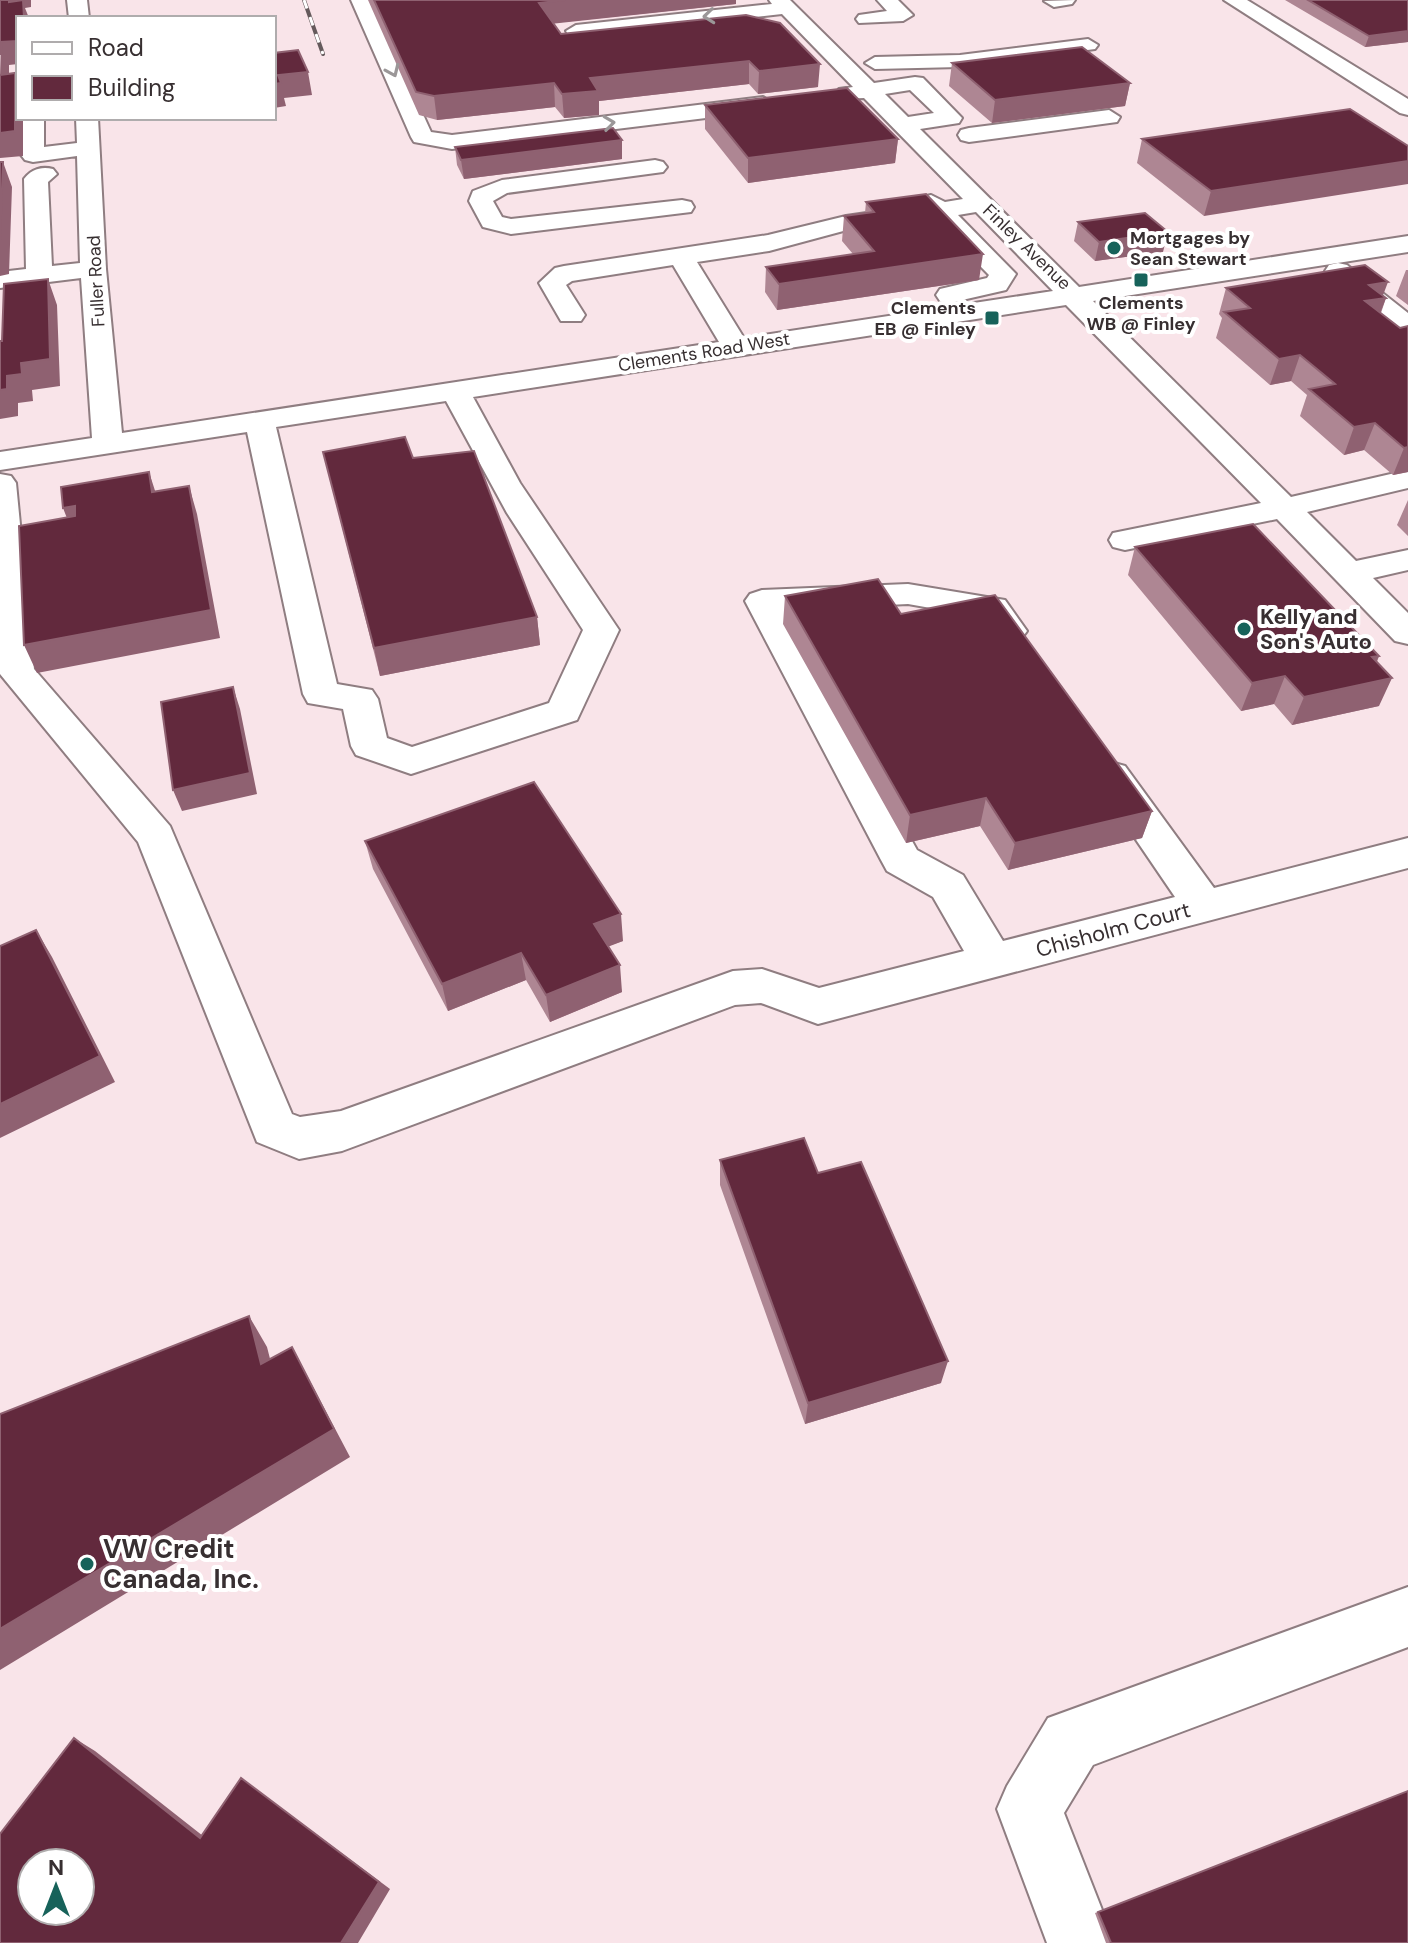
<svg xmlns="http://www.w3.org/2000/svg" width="1408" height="1943" font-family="'DM Sans',sans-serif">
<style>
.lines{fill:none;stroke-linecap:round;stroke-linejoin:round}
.minor-casing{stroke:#8f7d81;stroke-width:4}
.minor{fill:#fff;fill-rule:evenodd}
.rail-casing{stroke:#655a5c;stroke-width:4}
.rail{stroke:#fff;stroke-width:3;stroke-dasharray:9;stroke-linecap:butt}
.wall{fill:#ae8693}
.shaded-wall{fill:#8f6171}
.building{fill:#62293d;stroke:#8f6171;stroke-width:2;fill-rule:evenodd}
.oneway{stroke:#9b9798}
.poi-dot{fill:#17625a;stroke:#fff;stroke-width:3}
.labels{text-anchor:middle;stroke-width:8;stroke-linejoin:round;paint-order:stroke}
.far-poi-label{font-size:18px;font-weight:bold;fill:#372f31;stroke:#fff;text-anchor:start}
.far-street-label{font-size:18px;fill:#372f31;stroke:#fff}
.poi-label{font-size:22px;font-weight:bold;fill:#372f31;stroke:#fff;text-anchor:start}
.street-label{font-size:22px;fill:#372f31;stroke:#fff}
.near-poi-label{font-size:26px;font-weight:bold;fill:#372f31;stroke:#fff;text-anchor:start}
</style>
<rect width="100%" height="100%" fill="#f9e4e9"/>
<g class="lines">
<g class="minor-casing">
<path id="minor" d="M 67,0 L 87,0 L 89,18 L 69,18 Z
M 351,0 L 371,0 L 431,132 L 452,135 L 763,97 L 774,104 L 763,111 L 452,149 L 414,142 L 411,137 Z
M 769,0 L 790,0 L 874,83 L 915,77 L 923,78 L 962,118 L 959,123 L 920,129 L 1079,287 L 1408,236 L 1408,252 L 1093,301 L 1291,497 L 1408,470 L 1408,488 L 1307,512 L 1356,561 L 1408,550 L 1408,570 L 1373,578 L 1408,613 L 1408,644 L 1395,641 L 1277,519 L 1125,550 L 1113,547 L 1109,540 L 1113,533 L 1261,503 L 1066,305 L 473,397 L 520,483 L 619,630 L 577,720 L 411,774 L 356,755 L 351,746 L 343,709 L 308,703 L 303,694 L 247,432 L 0,470 L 0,452 L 92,438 L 81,278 L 0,288 L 0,272 L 26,269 L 24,179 C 31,169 42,166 53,169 L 57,174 L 48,182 L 52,266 L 80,263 L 77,156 L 33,162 L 25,160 L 21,155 L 22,118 L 44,118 L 44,147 L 77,143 L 76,118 L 98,118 L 106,269 L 122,433 L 719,342 L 673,265 L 572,281 L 566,285 L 585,315 L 581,321 L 561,321 L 539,283 L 555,268 L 564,266 L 768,235 L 846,216 L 921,205 L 919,202 L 922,197 L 931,195 L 945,202 L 963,199 L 864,98 L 839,99 L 836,94 L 839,89 L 853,87 L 782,14 L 590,35 L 593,39 L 630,35 L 640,41 C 634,48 592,55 583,51 C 576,48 570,37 566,31 L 576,25 L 772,4 ZM 910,90 L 934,113 L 908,117 L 885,94 ZM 976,212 L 1053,291 L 744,338 L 697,262 L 769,251 L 847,230 L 933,218 L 989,275 L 987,278 L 940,289 L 936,295 L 940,301 L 949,303 L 1006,290 L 1016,274 L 958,215 ZM 446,401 L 507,513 L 583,630 L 549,703 L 412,747 L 387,738 L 378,699 L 372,690 L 337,684 L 276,427 Z
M 877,0 L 898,0 L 913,15 L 903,21 L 859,23 L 856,19 L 859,15 L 887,11 Z
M 1075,0 L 1072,4 L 1054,7 L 1044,1 Z
M 1224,0 L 1247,0 L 1408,99 L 1408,115 L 1400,113 Z
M 1088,39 L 1098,45 L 1095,49 L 960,67 L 875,69 L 865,63 L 875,57 L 960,55 Z
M 1109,110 L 1120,117 L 1117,122 L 969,142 L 961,140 L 958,135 L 961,130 L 969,128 Z
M 655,160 L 663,162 L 667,167 L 663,172 L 507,193 L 493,201 L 502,217 L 511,219 L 682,200 L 691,202 L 694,207 L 691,212 L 511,234 L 483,227 L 469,201 L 473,191 L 502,180 Z
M 1338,263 L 1347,265 L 1408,313 L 1408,334 L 1398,332 L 1329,277 L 1325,271 L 1329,265 Z
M 0,474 L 11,476 L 16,483 L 34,669 L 170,826 L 292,1114 L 300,1117 L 341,1111 L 733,971 L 762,969 L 819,988 L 964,951 L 933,897 L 887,871 L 881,860 L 745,601 L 750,594 L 762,590 L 908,584 L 1005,600 L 1027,631 L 1021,639 L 1009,642 L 997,639 L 982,617 L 908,604 L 784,610 L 917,850 L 963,875 L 1003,941 L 1175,897 L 1092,775 L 1097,766 L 1111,762 L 1125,766 L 1214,888 L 1408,838 L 1408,868 L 818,1024 L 761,1003 L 735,1005 L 342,1151 L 299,1159 L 257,1142 L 138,842 L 0,674 Z
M 1408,1587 L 1408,1647 L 1093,1765 L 1064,1813 L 1115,1943 L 1047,1943 L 997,1809 L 1007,1786 L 1048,1718 Z"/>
</g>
<use href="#minor" class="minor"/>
<g class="rail-casing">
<path id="rail" d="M 304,0 L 323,54"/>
</g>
<use href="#rail" class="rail"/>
</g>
<path class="wall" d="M 368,0 L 736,0 L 736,4 L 553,23 L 561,34 L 746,15 L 818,87 L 758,94 L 749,84 L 599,101 L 599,115 L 564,118 L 555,107 L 437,120 L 419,115 Z
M 1285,0 L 1408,0 L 1408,42 L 1365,47 Z
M 952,63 L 1130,83 L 1125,106 L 992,123 L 949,86 Z
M 705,105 L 898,139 L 895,163 L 748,183 L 705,129 Z
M 1350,109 L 1204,216 L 1137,163 L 1142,139 Z
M 622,140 L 622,159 L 464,179 L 457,165 L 455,147 Z
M 866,202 L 979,280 L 777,310 L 765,292 L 766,267 L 853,254 L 842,241 L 844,216 L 865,213 Z
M 1078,222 L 1163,252 L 1095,261 L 1074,241 Z
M 1406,270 L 1408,270 L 1408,305 L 1396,296 Z
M 1226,288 L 1383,295 L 1386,298 L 1381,313 L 1400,328 L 1408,326 L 1408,472 L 1393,475 L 1364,450 L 1344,455 L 1300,416 L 1307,395 L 1291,381 L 1270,385 L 1216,338 L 1222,318 L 1219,314 Z
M 323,452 L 413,458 L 537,617 L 540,645 L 380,676 Z
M 1408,500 L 1408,536 L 1397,525 Z
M 1135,547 L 1379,656 L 1377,662 L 1379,706 L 1292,725 L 1274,704 L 1241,711 L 1128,575 Z
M 785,596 L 901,614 L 1152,811 L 1142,838 L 1008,870 L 980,826 L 906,843 L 783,624 Z
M 365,841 L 623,941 L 608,946 L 622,992 L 550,1022 L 526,980 L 448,1011 L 373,869 Z
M 720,1160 L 818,1173 L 941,1383 L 805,1424 L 720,1185 Z
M 1408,1791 L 1408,1943 L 1106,1943 L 1095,1913 Z"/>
<path class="shaded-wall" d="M 9,0 L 31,0 L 31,7 L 25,8 L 29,18 L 24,18 L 17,24 Z
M 565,0 L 736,0 L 736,4 L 541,25 L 539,3 Z
M 1408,31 L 1408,42 L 1365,47 L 1369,36 Z
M 18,41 L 18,64 L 9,65 L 9,76 L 0,78 L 1,42 Z
M 749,61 L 749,84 L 599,101 L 599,115 L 564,118 L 562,94 L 590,78 Z
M 820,64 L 818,87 L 758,94 L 759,71 Z
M 308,72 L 312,95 L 284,98 L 286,106 L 274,108 L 274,84 L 278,75 Z
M 15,73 L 18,82 L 18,118 L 23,118 L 23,156 L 0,158 L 0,133 Z
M 554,83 L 555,107 L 437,120 L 434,96 Z
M 1130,83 L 1125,106 L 992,123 L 995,100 Z
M 898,139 L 895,163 L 748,183 L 748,158 Z
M 622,140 L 622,159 L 464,179 L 461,160 Z
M 1408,161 L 1408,184 L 1204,216 L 1211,191 Z
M 3,162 L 12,187 L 9,274 L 0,276 L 0,241 Z
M 1168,232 L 1163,252 L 1095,261 L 1099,242 Z
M 983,254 L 979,280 L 777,310 L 779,284 Z
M 48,279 L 57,305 L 60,386 L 32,390 L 33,401 L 18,403 L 18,416 L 0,419 L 0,390 L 7,376 L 21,363 Z
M 1388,282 L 1382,298 L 1386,298 L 1376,324 L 1356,328 L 1369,285 Z
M 1300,355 L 1291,381 L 1270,385 L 1279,359 Z
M 1375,423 L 1364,450 L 1344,455 L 1354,427 Z
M 1408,447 L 1408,472 L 1393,475 L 1404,448 Z
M 149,472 L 158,500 L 152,492 Z
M 189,486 L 197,514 L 220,638 L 37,673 L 24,645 Z
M 75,506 L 86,534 L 74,536 L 63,508 Z
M 537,617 L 540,645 L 380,676 L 374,648 Z
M 1379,656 L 1366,683 L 1392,678 L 1379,706 L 1292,725 L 1304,697 L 1372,657 Z
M 1285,676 L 1274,704 L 1241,711 L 1252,683 Z
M 233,687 L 240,709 L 257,794 L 182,811 L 173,790 Z
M 986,798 L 980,826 L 906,843 L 910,815 Z
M 1152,811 L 1142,838 L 1008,870 L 1015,843 Z
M 621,914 L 623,941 L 597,951 L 594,924 Z
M 36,930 L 52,957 L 115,1082 L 0,1138 L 0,1104 Z
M 521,953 L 526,980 L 448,1011 L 442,984 Z
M 620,965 L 622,992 L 550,1022 L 546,995 Z
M 249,1316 L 267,1347 L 279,1394 L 261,1364 Z
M 292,1347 L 350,1457 L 0,1670 L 0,1629 Z
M 948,1361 L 941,1383 L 805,1424 L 808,1403 Z
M 74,1738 L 95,1751 L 217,1847 L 200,1838 Z
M 241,1778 L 390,1889 L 358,1943 L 341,1943 Z"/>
<path class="building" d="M 0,0 L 9,0 L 9,2 L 23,0 L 24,18 L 18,18 L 18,41 L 1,42 L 2,54 L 0,54 Z
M 374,0 L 565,0 L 539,3 L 561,34 L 746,15 L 780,23 L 820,64 L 759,71 L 749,61 L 590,78 L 598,91 L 562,94 L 554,83 L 434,96 L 416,92 Z
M 1308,0 L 1408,0 L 1408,31 L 1369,36 Z
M 1082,47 L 1130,83 L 995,100 L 952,63 Z
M 298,50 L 308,72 L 278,75 L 281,83 L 274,84 L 274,53 Z
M 15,73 L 15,131 L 0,133 L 0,75 Z
M 847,88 L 898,139 L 748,158 L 705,105 Z
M 1350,109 L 1408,146 L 1408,161 L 1211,191 L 1142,139 Z
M 613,128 L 622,140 L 461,160 L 455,147 Z
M 0,162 L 3,162 L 0,241 Z
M 926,194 L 983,254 L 779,284 L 766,267 L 874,251 L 844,216 L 874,212 L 866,202 Z
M 1145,213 L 1168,232 L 1099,242 L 1078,222 Z
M 1365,265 L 1388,282 L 1369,285 L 1386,298 L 1365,301 L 1400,328 L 1408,326 L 1408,447 L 1404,448 L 1375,423 L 1354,427 L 1309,389 L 1335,384 L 1300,355 L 1279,359 L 1224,312 L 1250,308 L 1226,288 Z
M 48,279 L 50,359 L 21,363 L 22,374 L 7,376 L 7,389 L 0,390 L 0,341 L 2,341 L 4,284 Z
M 405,437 L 413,458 L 474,451 L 537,617 L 374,648 L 323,452 Z
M 149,472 L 152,492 L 189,486 L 211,610 L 24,645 L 19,526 L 75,516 L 75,506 L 63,508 L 61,487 Z
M 1253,524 L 1379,656 L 1372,657 L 1392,678 L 1304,697 L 1285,676 L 1252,683 L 1135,547 Z
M 878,579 L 901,614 L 995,595 L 1152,811 L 1015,843 L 986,798 L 910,815 L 785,596 Z
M 233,687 L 250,773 L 173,790 L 161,702 Z
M 534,782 L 621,914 L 594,924 L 620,965 L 546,995 L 521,953 L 442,984 L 365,841 Z
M 36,930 L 100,1056 L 0,1104 L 0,946 Z
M 804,1138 L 818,1173 L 861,1162 L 948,1361 L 808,1403 L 720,1160 Z
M 249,1316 L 261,1364 L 292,1347 L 334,1429 L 0,1629 L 0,1414 Z
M 74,1738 L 200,1838 L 241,1778 L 379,1882 L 341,1943 L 0,1943 L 0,1834 ZM 32,1863 L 80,1863 L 80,1911 L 32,1911 Z
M 1408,1791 L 1408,1943 L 1111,1943 L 1098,1912 Z"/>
<defs><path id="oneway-chevron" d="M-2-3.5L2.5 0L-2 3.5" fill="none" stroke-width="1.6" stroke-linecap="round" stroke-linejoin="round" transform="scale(2)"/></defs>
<g class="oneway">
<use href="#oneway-chevron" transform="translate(709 16) rotate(174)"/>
<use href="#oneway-chevron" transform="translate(393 71) rotate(66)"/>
<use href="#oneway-chevron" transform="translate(609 123) rotate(-7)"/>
</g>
<g class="poi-dot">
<circle cx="1114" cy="248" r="8"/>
<rect x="1133" y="272" width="16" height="16" rx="4"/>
<rect x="984" y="310" width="16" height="16" rx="4"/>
<circle cx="1244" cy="629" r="8"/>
<circle cx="87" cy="1564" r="8"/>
</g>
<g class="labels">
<g class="far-poi-label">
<text x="1130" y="244">Mortgages by<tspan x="1130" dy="21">Sean Stewart</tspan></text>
<text x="1141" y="309" text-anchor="middle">Clements<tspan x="1141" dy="21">WB @ Finley</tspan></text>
<text x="976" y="314" text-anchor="end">Clements<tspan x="976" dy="21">EB @ Finley</tspan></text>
</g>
<g class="far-street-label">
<text transform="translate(1027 247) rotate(44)" y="6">Finley Avenue</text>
<text transform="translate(96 281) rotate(-93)" y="6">Fuller Road</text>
<text transform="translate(704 352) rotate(-9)" y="6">Clements Road West</text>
</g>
<g class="poi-label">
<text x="1260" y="624">Kelly and<tspan x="1260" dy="25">Son's Auto</tspan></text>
</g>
<g class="street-label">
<text transform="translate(1113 929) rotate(-15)" y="8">Chisholm Court</text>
</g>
<g class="near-poi-label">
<text x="103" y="1558">VW Credit<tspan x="103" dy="30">Canada, Inc.</tspan></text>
</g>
</g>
<rect x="16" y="16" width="260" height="104" fill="#ffffff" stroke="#afacad" stroke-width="2"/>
<rect x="32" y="42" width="40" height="12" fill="#ffffff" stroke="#afacad" stroke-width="2"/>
<text x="88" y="56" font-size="24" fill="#372f31">Road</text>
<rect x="32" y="76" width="40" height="24" fill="#62293d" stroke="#afacad" stroke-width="2"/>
<text x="88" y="96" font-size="24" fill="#372f31">Building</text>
<g transform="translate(56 1887)"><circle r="38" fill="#ffffff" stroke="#afacad" stroke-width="2"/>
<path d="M0-6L14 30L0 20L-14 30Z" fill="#17625a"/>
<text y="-12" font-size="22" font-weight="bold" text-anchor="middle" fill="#372f31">N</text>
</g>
</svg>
